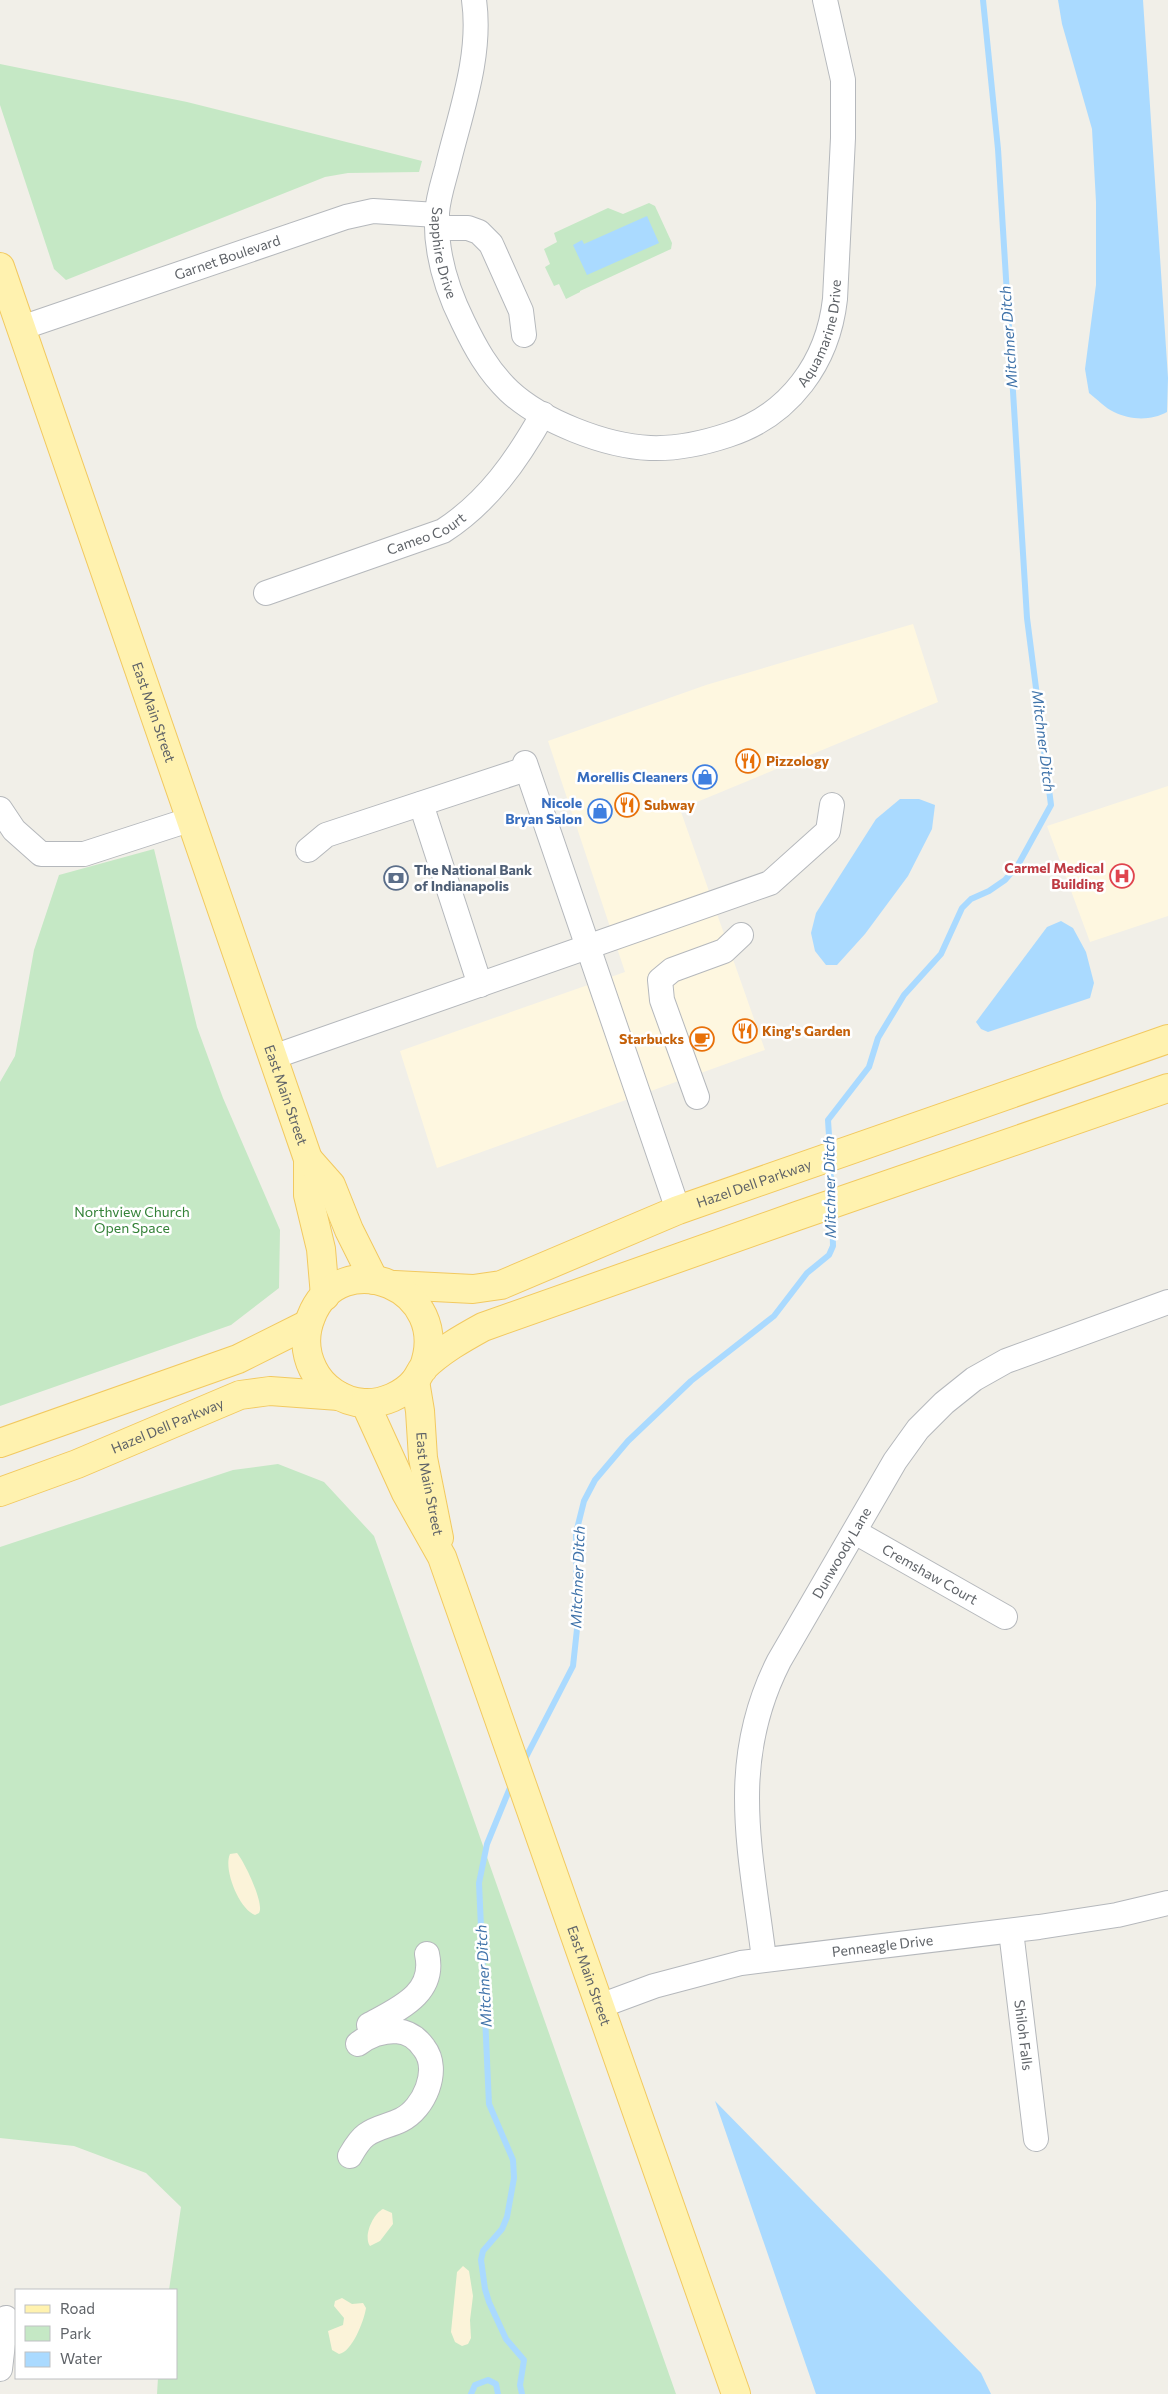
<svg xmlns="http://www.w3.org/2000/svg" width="1168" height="2394" font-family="Commissioner,sans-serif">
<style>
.commercial{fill:#fef7e0}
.green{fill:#c5e8c5}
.sand{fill:#fbf3d9}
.water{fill:#aadaff}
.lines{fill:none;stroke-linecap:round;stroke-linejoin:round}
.stream{stroke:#aadaff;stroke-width:6}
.minor-casing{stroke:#b5b8bc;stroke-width:26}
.major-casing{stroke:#f2c960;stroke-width:30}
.minor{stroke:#fff;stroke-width:24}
.major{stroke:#fff2af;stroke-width:28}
.labels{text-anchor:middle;stroke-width:5;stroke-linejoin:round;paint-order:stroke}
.street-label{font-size:14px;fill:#5f6368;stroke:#fff}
.food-label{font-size:14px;font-weight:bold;fill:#c56008;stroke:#fff;text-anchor:start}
.shop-label{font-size:14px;font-weight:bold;fill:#366cbe;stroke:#fff;text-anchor:end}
.health-label{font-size:14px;font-weight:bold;fill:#be3a42;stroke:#fff;text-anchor:end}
.service-label{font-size:14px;font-weight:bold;fill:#4e5e75;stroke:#fff;text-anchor:start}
.park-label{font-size:14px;fill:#348238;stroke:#fff}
.water-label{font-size:15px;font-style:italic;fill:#4174aa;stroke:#fff}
</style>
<rect width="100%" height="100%" fill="#f1efe8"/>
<path class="commercial" d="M 913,624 L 938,702 L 680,809 L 765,1050 L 437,1168 L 400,1051 L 625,972 L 548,741 L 706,685 Z
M 1168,786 L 1168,916 L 1090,942 L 1047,826 Z"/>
<path class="green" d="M 0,64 L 187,102 L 422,161 L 419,172 L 348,173 L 325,177 L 66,280 L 54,269 L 0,105 Z
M 649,203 L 655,206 L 672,243 L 671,249 L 580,291 L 580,292 L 566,299 L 559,284 L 554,286 L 545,267 L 550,264 L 544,249 L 557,242 L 554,233 L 608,208 L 623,214 Z
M 154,849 L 197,1027 L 223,1098 L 280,1230 L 279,1288 L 231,1325 L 0,1406 L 0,1082 L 15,1056 L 34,950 L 59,875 Z
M 278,1464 L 324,1482 L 374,1536 L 676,2394 L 157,2394 L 158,2378 L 176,2378 L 176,2290 L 169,2290 L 181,2207 L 146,2173 L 74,2146 L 0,2138 L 0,1547 L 233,1470 Z"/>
<path class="sand" d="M 237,1853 C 244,1861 265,1904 259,1913 L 255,1915 C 239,1909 223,1869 230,1854 Z
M 383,2209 L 392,2213 L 393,2224 L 380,2241 L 370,2246 C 363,2236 373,2214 383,2209 Z
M 463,2266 L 469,2271 L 473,2296 L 470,2320 L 471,2338 L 468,2344 L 462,2346 L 455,2342 L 451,2332 L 457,2272 Z
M 342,2298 L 352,2304 L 363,2303 L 366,2308 C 364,2321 352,2352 339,2354 L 332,2350 L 328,2331 L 343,2325 L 344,2318 L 334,2306 L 335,2301 Z"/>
<path class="water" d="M 1058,0 L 1143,0 L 1168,378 L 1167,412 C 1151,421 1130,420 1114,412 C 1105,408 1097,399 1089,393 L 1085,369 L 1096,285 L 1096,202 L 1092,129 L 1062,24 Z
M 647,216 L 659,243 L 587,275 L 573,245 L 582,240 L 584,244 Z
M 900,799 L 919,799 L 935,805 L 932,829 L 908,876 L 865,934 L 837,965 L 826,965 L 815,951 L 811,933 L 816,913 L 876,819 Z
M 1061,921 L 1073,928 L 1086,952 L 1094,983 L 1090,998 L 988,1032 L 981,1029 L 976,1022 L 1047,927 Z
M 715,2101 L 981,2373 L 991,2394 L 816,2394 Z"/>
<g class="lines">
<path class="stream" d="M 830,1151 L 828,1120 L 869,1067 L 878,1038 L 904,995 L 941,954 L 962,908 L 971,899 L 989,891 L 1005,880 L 1018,865 L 1051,805 L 1027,618 L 998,149 L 983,0
M 830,1164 L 832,1196
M 523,1763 L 573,1666 L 577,1629 L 576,1533 L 584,1501 L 595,1480 L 628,1441 L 691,1381 L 774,1316 L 807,1273 L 829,1255 L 833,1246 L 832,1211
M 512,1783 L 487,1844 L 479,1883 L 489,2104 L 513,2160 L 514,2178 L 507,2217 L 502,2229 L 483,2251 L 481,2260 L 485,2289 L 489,2302 L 506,2339 L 524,2360 L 520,2385 L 522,2394
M 471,2394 L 475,2385 L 488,2380 L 496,2384 L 498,2394"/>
<g class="minor-casing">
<g id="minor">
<path id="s1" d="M 474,0 C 482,56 460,114 447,168 C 443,183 438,198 437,213 C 435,251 446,288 463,322 C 475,347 488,371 509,391 C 541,421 605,446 650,448 C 675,449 704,443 728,435 C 790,415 828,362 835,299 L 843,138 L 843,80 L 825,0"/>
<path d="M 438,228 L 468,228 L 479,232 L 491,244 L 521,311 L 524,335"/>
<path id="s2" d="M 21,328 L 346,217 L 373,211 L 437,215"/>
<path id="s3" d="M 266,593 L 443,531 C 488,502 517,460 543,414"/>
<path d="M 525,763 L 678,1210"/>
<path d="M 421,804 L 480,985"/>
<path d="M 0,809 L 14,830 L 41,854 L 84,854 L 192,819"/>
<path d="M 308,850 L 326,835 L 526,769"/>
<path d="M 273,1057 L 770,883 L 828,831 L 832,805"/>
<path d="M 697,1097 L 662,1000 L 660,980 L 672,970 L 724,951 L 741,935"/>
<path id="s4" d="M 855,1532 L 1005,1617"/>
<path id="s5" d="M 1011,1931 L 1036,2139"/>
<path id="s6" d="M 764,1959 C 751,1852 727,1763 779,1661 L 895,1461 L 918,1429 L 944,1403 L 974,1379 L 1006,1361 L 1168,1302"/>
<path id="s7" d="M 600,2006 L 654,1986 L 741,1963 L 1039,1927 L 1117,1915 L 1168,1903"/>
<path d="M 369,2025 C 398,2009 436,1994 427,1954"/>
<path d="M 350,2156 C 354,2149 359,2140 366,2135 C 377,2127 389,2126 401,2120 C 424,2109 441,2070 424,2048 C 417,2038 409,2032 396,2031 C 382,2031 368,2036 358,2044"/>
<path d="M 0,2369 L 6,2318"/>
</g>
</g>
<g class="major-casing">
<g id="major">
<path id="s8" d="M 0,267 L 308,1159 L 308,1195 L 321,1249 L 325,1296"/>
<path d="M 308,1159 L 331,1185 L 349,1230 L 374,1280"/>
<path id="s9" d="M 395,1285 L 473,1289 L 501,1285 L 678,1210 L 1168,1039"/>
<path d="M 423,1369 C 455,1288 340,1242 311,1317 C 304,1334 305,1353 313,1369 C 322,1388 343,1402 364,1403 C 383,1404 403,1395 415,1381 C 418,1377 420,1372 423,1368 C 440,1351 463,1338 483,1327 L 797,1216 L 1168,1088"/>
<path id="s10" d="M 415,1381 L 420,1411 L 423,1458 L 439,1538"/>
<path id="s11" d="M 365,1403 L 406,1493 L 442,1557 L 736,2394"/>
<path d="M 0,1443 L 238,1359 L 308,1324"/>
<path id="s12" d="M 0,1492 L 77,1464 L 240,1395 L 270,1391 L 339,1396"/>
</g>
</g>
<use href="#minor" class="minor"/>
<use href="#major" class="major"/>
</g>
<defs>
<g id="restaurant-ring" transform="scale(1.25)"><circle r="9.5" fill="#fff" stroke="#e8710a" stroke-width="1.5"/><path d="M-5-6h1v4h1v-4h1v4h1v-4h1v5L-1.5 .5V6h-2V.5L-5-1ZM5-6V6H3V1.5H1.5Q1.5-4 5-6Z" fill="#e8710a"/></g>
<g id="shop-ring" transform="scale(1.25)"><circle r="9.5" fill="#fff" stroke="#3f7fe0" stroke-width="1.5"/><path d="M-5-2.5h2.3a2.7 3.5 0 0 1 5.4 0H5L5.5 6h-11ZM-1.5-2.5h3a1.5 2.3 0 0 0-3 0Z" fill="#3f7fe0"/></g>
<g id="hospital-ring" transform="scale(1.25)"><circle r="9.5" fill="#fff" stroke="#e0444e" stroke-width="1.5"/><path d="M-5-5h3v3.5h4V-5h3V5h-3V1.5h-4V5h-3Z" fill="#e0444e"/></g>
<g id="bank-ring" transform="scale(1.25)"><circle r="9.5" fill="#fff" stroke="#5c6f8a" stroke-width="1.5"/><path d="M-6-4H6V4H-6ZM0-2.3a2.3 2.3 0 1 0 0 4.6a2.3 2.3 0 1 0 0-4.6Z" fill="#5c6f8a"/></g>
<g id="cafe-ring" transform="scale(1.25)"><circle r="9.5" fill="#fff" stroke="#e8710a" stroke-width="1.5"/><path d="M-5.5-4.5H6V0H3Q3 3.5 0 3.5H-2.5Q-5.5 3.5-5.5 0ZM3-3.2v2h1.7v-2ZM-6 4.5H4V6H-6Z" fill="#e8710a"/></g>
</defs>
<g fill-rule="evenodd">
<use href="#restaurant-ring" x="748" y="761"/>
<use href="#shop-ring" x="705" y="777"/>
<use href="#restaurant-ring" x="627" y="805"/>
<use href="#shop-ring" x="600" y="811"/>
<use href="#hospital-ring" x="1122" y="876"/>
<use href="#bank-ring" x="396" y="878"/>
<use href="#restaurant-ring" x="745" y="1031"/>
<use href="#cafe-ring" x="702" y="1039"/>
</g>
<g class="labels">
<g class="street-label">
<text dy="5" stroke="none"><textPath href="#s1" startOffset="258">Sapphire Drive</textPath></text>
<text dy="5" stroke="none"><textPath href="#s2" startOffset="218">Garnet Boulevard</textPath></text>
<text dy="5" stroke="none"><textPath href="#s1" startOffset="794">Aquamarine Drive</textPath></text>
<text dy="5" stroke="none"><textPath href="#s3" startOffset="171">Cameo Court</textPath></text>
<text dy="5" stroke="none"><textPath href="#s8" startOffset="471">East Main Street</textPath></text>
<text dy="5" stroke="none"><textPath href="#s8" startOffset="876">East Main Street</textPath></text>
<text dy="5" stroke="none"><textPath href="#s9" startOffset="379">Hazel Dell Parkway</textPath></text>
<text dy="5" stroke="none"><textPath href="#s12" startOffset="180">Hazel Dell Parkway</textPath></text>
<text dy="5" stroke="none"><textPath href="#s10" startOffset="104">East Main Street</textPath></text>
<text dy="5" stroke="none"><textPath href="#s6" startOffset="429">Dunwoody Lane</textPath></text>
<text dy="5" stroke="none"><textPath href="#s4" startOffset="86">Cremshaw Court</textPath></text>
<text dy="5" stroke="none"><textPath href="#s7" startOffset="290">Penneagle Drive</textPath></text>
<text dy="5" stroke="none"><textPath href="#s11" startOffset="616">East Main Street</textPath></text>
<text dy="5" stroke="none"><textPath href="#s5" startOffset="105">Shiloh Falls</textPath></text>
</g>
<g class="food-label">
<text x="766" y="766">Pizzology</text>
<text x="644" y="810">Subway</text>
<text x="762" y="1036">King's Garden</text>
<text x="684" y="1044" text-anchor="end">Starbucks</text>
</g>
<g class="shop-label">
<text x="688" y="782">Morellis Cleaners</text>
<text x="582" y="808">Nicole<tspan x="582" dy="16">Bryan Salon</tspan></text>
</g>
<g class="health-label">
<text x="1104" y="873">Carmel Medical<tspan x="1104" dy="16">Building</tspan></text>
</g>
<g class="service-label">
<text x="414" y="875">The National Bank<tspan x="414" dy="16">of Indianapolis</tspan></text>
</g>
<g class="park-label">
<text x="132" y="1217">Northview Church<tspan x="132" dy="16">Open Space</tspan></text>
</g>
<g class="water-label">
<text transform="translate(1009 337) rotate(-94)" y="5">Mitchner Ditch</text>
<text transform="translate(1043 741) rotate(83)" y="5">Mitchner Ditch</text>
<text transform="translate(830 1187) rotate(-91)" y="5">Mitchner Ditch</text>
<text transform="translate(578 1577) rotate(-88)" y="5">Mitchner Ditch</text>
<text transform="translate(484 1976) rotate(-93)" y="5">Mitchner Ditch</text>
</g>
</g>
<rect x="15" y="2289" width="162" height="90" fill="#ffffff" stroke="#bfc1c3"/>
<rect x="25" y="2305" width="25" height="8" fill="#fff2af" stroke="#bfc1c3"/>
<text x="60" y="2314" font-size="15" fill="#5f6368">Road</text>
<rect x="25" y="2326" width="25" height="15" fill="#c5e8c5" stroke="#bfc1c3"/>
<text x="60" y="2339" font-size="15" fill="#5f6368">Park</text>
<rect x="25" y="2352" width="25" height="15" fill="#aadaff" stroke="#bfc1c3"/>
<text x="60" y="2364" font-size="15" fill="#5f6368">Water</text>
</svg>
